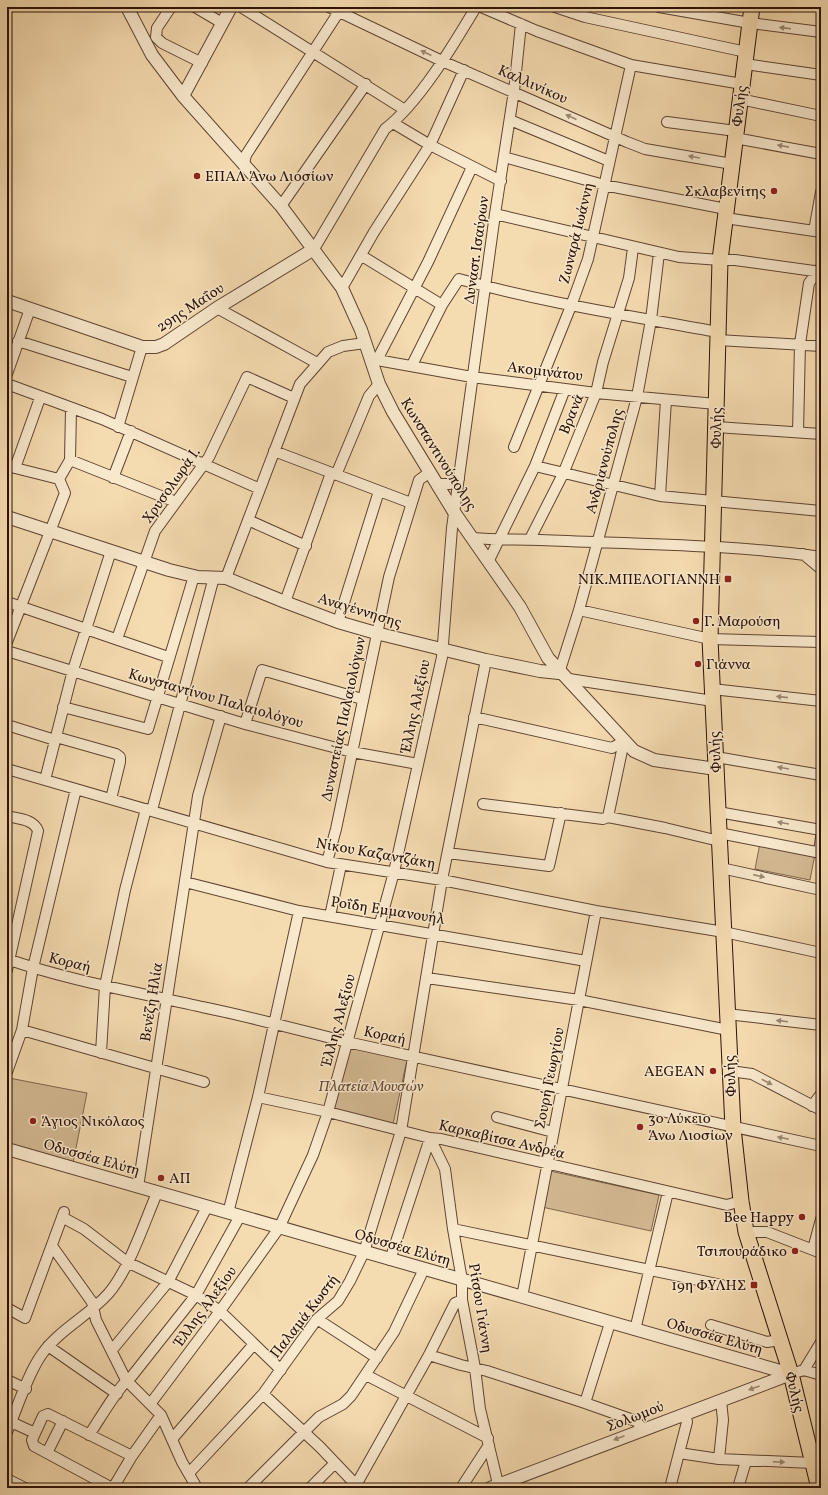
<svg xmlns="http://www.w3.org/2000/svg" width="828" height="1495" font-family="Vollkorn,serif">
<style>
.green{fill:#d3b993;stroke:#7f664e}
.lines{fill:none;stroke-linecap:round;stroke-linejoin:round}
.minor-casing{stroke:#5e4432;stroke-width:12}
.tertiary-casing{stroke:#5e4432;stroke-width:14}
.primary-casing{stroke:#2b1208;stroke-width:17}
.minor{stroke:#f8e8cc;stroke-width:10}
.tertiary{stroke:#f8e8cc;stroke-width:12}
.primary{stroke:#f5dbb0;stroke-width:15}
.oneway{fill:#9c8874}
.poi-dot{fill:#8f2418;stroke:#f8e8cc;stroke-width:1.5}
.labels{text-anchor:middle;stroke-width:3;stroke-linejoin:round;paint-order:stroke}
.street-label{font-size:15px;fill:#2b1208;stroke:#f8e8cc}
.poi-label{font-size:15px;fill:#2b1208;stroke:#f8e8cc;text-anchor:start}
.park-label{font-size:15px;font-style:italic;fill:#664c39;stroke:#f8e8cc}
</style>
<rect width="100%" height="100%" fill="#f5dbb0"/>
<filter id="stains"><feTurbulence type="fractalNoise" baseFrequency=".005" numOctaves="4"/><feColorMatrix values="0 0 0 0 .2 0 0 0 0 .09 0 0 0 0 .02 0 0 0 .5 -.17"/></filter>
<radialGradient id="worn" r=".72"><stop offset=".6" stop-color="#630" stop-opacity="0"/><stop offset="1" stop-color="#630" stop-opacity=".3"/></radialGradient>
<path class="green" d="M 760,843 L 815,854 L 810,880 L 755,869 Z
M 351,1046 L 407,1060 L 393,1124 L 334,1109 Z
M 9,1078 L 87,1093 L 73,1163 L 7,1145 L 7,1088 Z
M 550,1171 L 659,1195 L 651,1231 L 542,1207 Z"/>
<g class="lines">
<g class="minor-casing">
<path id="minor" d="M 171,7 L 157,28 L 156,37 L 162,43 L 202,63
M 195,7 L 222,23
M 241,7 L 405,110
M 329,7 L 442,61 L 627,142 L 645,149 L 732,164
M 481,7 L 537,31 L 631,65 L 742,84
M 555,7 L 585,17 L 746,52
M 659,7 L 750,23 L 821,32
M 745,64 L 821,75
M 740,99 L 821,116
M 510,120 L 609,161
M 667,122 L 736,131
M 393,123 L 430,145 L 501,181
M 735,138 L 821,154
M 504,157 L 604,185 L 726,209
M 244,164 L 246,155 L 342,7
M 281,206 L 366,84
M 495,214 L 679,257 L 720,260 L 735,260 L 821,272
M 725,218 L 821,232
M 814,231 L 821,192
M 314,249 L 385,129 C 419,103 454,44 476,7
M 659,253 L 651,320 L 637,397 L 579,610 L 559,673 L 569,679 L 713,701
M 362,256 L 442,305
M 342,288 L 374,232 L 430,145 L 464,70
M 217,308 L 317,363
M 718,340 L 821,346
M 18,341 L 132,377
M 377,360 L 428,262 L 472,167
M 372,362 L 377,360 L 472,377 L 596,393 L 716,404
M 412,365 L 442,305 L 459,279 C 544,303 631,316 718,332
M 7,374 L 30,309
M 7,384 L 102,419 L 260,489
M 118,427 L 142,347
M 716,427 L 821,434
M 798,432 L 800,344 L 809,283 L 821,267
M 514,447 L 571,306 L 588,259 L 631,65
M 274,451 L 411,503
M 70,460 L 176,502
M 7,466 L 59,479
M 535,466 L 660,496 L 821,511
M 15,468 L 40,398
M 336,475 L 369,396 L 379,384
M 113,478 L 131,431
M 59,479 L 70,460 L 71,409
M 438,484 L 450,484 L 459,479
M 660,496 L 666,400
M 248,520 L 306,546
M 473,538 C 496,540 517,539 540,540 C 633,544 728,544 821,557
M 530,539 L 563,474 L 596,393 L 603,362 L 629,278 L 633,248
M 803,554 L 821,569
M 489,560 L 535,466 L 565,389
M 226,578 L 300,384 L 328,352 L 343,346 L 365,343
M 7,602 L 168,657
M 285,602 L 331,473
M 579,610 L 710,639 L 821,642
M 338,622 L 379,491
M 117,639 L 155,531 L 209,457 L 247,377 L 294,398
M 7,642 L 65,493 L 59,479
M 7,651 L 245,724 L 352,752 L 418,764
M 712,689 L 821,701
M 63,707 L 148,729 L 194,576
M 474,717 L 612,748 L 624,741
M 245,724 L 262,670 L 362,699
M 7,725 L 55,740
M 56,737 L 116,754 L 120,757 L 120,762 L 111,799
M 716,757 L 821,775
M 7,769 L 327,862 L 442,880 L 596,911 L 724,932 L 821,953
M 45,780 L 73,670 L 111,551
M 483,804 L 603,819 L 608,817 L 665,828 L 719,841
M 152,810 L 214,577
M 718,812 L 821,830
M 7,816 C 18,819 34,819 38,831 L 7,970
M 608,817 L 624,741
M 719,833 L 821,853
M 448,853 L 549,866 L 561,813
M 819,853 L 821,837
M 327,862 L 336,829 L 389,577 L 419,480 L 430,472
M 721,868 L 821,890
M 185,882 L 299,911 L 586,961
M 330,916 L 341,865
M 7,959 C 70,981 137,992 202,1007 C 251,1017 299,1030 347,1042 L 821,1146
M 427,978 L 579,1000 L 728,1030
M 727,1014 L 821,1025
M 22,1030 L 204,1082
M 101,1053 L 105,986 L 125,890 L 146,809
M 730,1071 L 752,1074 L 821,1110
M 7,1072 L 22,1030 L 33,968 L 76,789
M 258,1097 L 328,1112 L 430,1138 L 441,1139 L 727,1205 L 741,1201
M 812,1106 L 821,1094
M 497,1117 L 553,1132
M 430,1138 L 445,1169 L 453,1229 L 462,1280 L 462,1300 L 475,1368 L 480,1409 L 499,1488
M 138,1187 L 198,796 L 221,716
M 228,1213 L 258,1097 L 299,911
M 62,1217 L 84,1229 L 127,1262 L 196,1295 L 220,1311 L 281,1370
M 453,1229 L 722,1285
M 746,1232 L 767,1232 L 821,1253
M 52,1246 L 92,1302 L 96,1320 L 126,1380 L 161,1415 L 182,1462 L 197,1488
M 813,1249 L 821,1219
M 390,1260 L 430,1138
M 522,1297 L 596,911
M 7,1308 L 25,1318 L 64,1212
M 317,1319 L 377,1358
M 711,1325 L 767,1342 L 780,1340
M 635,1330 L 668,1192
M 48,1346 L 117,1394
M 112,1350 L 168,1282 L 207,1207
M 429,1355 L 461,1365 L 487,1371 L 585,1403 L 636,1421 L 643,1429
M 804,1370 L 821,1342
M 791,1374 L 804,1370 L 821,1375
M 366,1375 L 488,1438
M 7,1380 L 26,1389
M 263,1394 L 320,1447 L 359,1488
M 151,1403 L 220,1311 L 279,1228 L 313,1155 L 328,1112 L 394,872 L 442,657 L 452,528 L 495,214 L 514,91 L 521,24
M 585,1403 L 610,1323
M 11,1422 L 35,1433
M 7,1432 C 17,1409 28,1373 42,1354 C 59,1330 88,1316 108,1294 C 129,1270 144,1223 157,1193
M 89,1435 C 98,1422 121,1382 132,1376 L 196,1295 L 240,1216
M 173,1438 L 254,1344
M 47,1453 L 63,1421
M 679,1453 L 719,1459 L 813,1463
M 719,1459 L 723,1420 L 721,1400
M 189,1473 L 263,1394 L 317,1319 L 338,1301 L 350,1281 L 364,1252 L 401,1131 L 442,880 L 486,660
M 7,1479 L 25,1488
M 356,1485 L 429,1355 L 455,1303 L 462,1300
M 112,1488 L 34,1446 L 32,1440 L 43,1416 L 48,1414 L 132,1456
M 113,1488 L 132,1456 L 161,1415
M 248,1488 L 319,1417 L 343,1404 L 351,1396 L 394,1332 L 424,1269
M 310,1488 L 335,1463
M 461,1488 L 489,1445
M 670,1488 L 687,1422 L 685,1414
M 738,1488 L 746,1461"/>
</g>
<g class="tertiary-casing">
<path id="tertiary" d="M 127,7 L 152,55 L 183,96 L 281,206 L 342,288 L 361,330 L 379,384 L 393,412 L 454,512 L 520,607 L 548,658 L 634,751 L 654,760 L 716,769
M 183,96 L 231,7
M 7,301 L 142,347 L 156,347 L 164,344 L 217,308 L 314,249
M 7,517 L 169,570 L 198,577 L 226,578 L 285,602 L 338,622 L 376,633 L 486,660 L 540,671 L 559,673
M 7,1149 L 791,1374
M 490,1488 L 791,1374"/>
</g>
<g class="primary-casing">
<path id="primary" d="M 752,7 L 720,260 L 710,639 L 733,1128 L 741,1201 L 746,1232 L 791,1374 L 819,1488"/>
</g>
<use href="#minor" class="minor"/>
<use href="#tertiary" class="tertiary"/>
<use href="#primary" class="primary"/>
</g>
<defs><path id="oneway-solid" d="M-6-.8H1V-3.2L6.5 0L1 3.2V.8H-6Z"/></defs>
<g class="oneway">
<use href="#oneway-solid" transform="translate(785 28) rotate(-173)"/>
<use href="#oneway-solid" transform="translate(426 53) rotate(-155)"/>
<use href="#oneway-solid" transform="translate(571 117) rotate(-156)"/>
<use href="#oneway-solid" transform="translate(783 146) rotate(-169)"/>
<use href="#oneway-solid" transform="translate(694 157) rotate(-170)"/>
<use href="#oneway-solid" transform="translate(782 697) rotate(-174)"/>
<use href="#oneway-solid" transform="translate(783 768) rotate(-170)"/>
<use href="#oneway-solid" transform="translate(783 823) rotate(-170)"/>
<use href="#oneway-solid" transform="translate(759 876) rotate(13)"/>
<use href="#oneway-solid" transform="translate(782 1021) rotate(-173)"/>
<use href="#oneway-solid" transform="translate(767 1082) rotate(28)"/>
<use href="#oneway-solid" transform="translate(783 1138) rotate(-168)"/>
<use href="#oneway-solid" transform="translate(754 1388) rotate(160)"/>
<use href="#oneway-solid" transform="translate(619 1438) rotate(159)"/>
<use href="#oneway-solid" transform="translate(779 1462) rotate(2)"/>
</g>
<g class="poi-dot">
<circle cx="197" cy="176" r="4"/>
<circle cx="774" cy="191" r="4"/>
<rect x="724" y="575" width="8" height="8" rx="2"/>
<circle cx="696" cy="621" r="4"/>
<circle cx="698" cy="664" r="4"/>
<circle cx="713" cy="1071" r="4"/>
<circle cx="33" cy="1121" r="4"/>
<circle cx="640" cy="1127" r="4"/>
<circle cx="161" cy="1178" r="4"/>
<circle cx="802" cy="1217" r="4"/>
<circle cx="795" cy="1251" r="4"/>
<rect x="750" y="1281" width="8" height="8" rx="2"/>
</g>
<g class="labels">
<g class="street-label">
<text transform="translate(533 84) rotate(24)" y="5">Καλλινίκου</text>
<text transform="translate(739 106) rotate(-83)" y="5">Φυλής</text>
<text transform="translate(576 233) rotate(-76)" y="5">Ζωναρά Ιωάννη</text>
<text transform="translate(476 250) rotate(-82)" y="5">Δυναστ. Ισαύρων</text>
<text transform="translate(190 307) rotate(-33)" y="5">29ης Μαΐου</text>
<text transform="translate(545 371) rotate(7)" y="5">Ακομινάτου</text>
<text transform="translate(571 414) rotate(-68)" y="5">Βρανά</text>
<text transform="translate(716 428) rotate(-89)" y="5">Φυλής</text>
<text transform="translate(439 454) rotate(58)" y="5">Κωνσταντινούπολης</text>
<text transform="translate(604 461) rotate(-75)" y="5">Ανδριανούπολης</text>
<text transform="translate(171 485) rotate(-55)" y="5">Χρυσολωρά Ι.</text>
<text transform="translate(360 610) rotate(17)" y="5">Αναγέννησης</text>
<text transform="translate(216 698) rotate(16)" y="5">Κωνσταντίνου Παλαιολόγου</text>
<text transform="translate(415 706) rotate(-78)" y="5">Έλλης Αλεξίου</text>
<text transform="translate(343 719) rotate(-78)" y="5">Δυναστείας Παλαιολόγων</text>
<text transform="translate(715 752) rotate(-93)" y="5">Φυλής</text>
<text transform="translate(376 853) rotate(10)" y="5">Νίκου Καζαντζάκη</text>
<text transform="translate(388 910) rotate(9)" y="5">Ροΐδη Εμμανουήλ</text>
<text transform="translate(70 962) rotate(14)" y="5">Κοραή</text>
<text transform="translate(151 1002) rotate(-81)" y="5">Βενέζη Ηλία</text>
<text transform="translate(338 1020) rotate(-75)" y="5">Έλλης Αλεξίου</text>
<text transform="translate(385 1035) rotate(12)" y="5">Κοραή</text>
<text transform="translate(730 1076) rotate(-93)" y="5">Φυλής</text>
<text transform="translate(549 1078) rotate(-79)" y="5">Σουρή Γεωργίου</text>
<text transform="translate(502 1139) rotate(13)" y="5">Καρκαβίτσα Ανδρέα</text>
<text transform="translate(92 1157) rotate(16)" y="5">Οδυσσέα Ελύτη</text>
<text transform="translate(403 1247) rotate(16)" y="5">Οδυσσέα Ελύτη</text>
<text transform="translate(205 1306) rotate(-54)" y="5">Έλλης Αλεξίου</text>
<text transform="translate(481 1308) rotate(81)" y="5">Ρίτσου Γιάννη</text>
<text transform="translate(304 1316) rotate(-52)" y="5">Παλαμά Κωστή</text>
<text transform="translate(715 1336) rotate(16)" y="5">Οδυσσέα Ελύτη</text>
<text transform="translate(795 1392) rotate(76)" y="5">Φυλής</text>
<text transform="translate(635 1416) rotate(-21)" y="5">Σολωμού</text>
</g>
<g class="poi-label">
<text x="205" y="181">ΕΠΑΛ Άνω Λιοσίων</text>
<text x="766" y="196" text-anchor="end">Σκλαβενίτης</text>
<text x="720" y="584" text-anchor="end">ΝΙΚ.ΜΠΕΛΟΓΙΑΝΝΗ</text>
<text x="704" y="626">Γ. Μαρούση</text>
<text x="706" y="669">Γιάννα</text>
<text x="705" y="1076" text-anchor="end">AEGEAN</text>
<text x="648" y="1123">3ο Λύκειο<tspan x="648" dy="17">Άνω Λιοσίων</tspan></text>
<text x="41" y="1126">Άγιος Νικόλαος</text>
<text x="169" y="1183">ΑΠ</text>
<text x="794" y="1222" text-anchor="end">Bee Happy</text>
<text x="787" y="1256" text-anchor="end">Τσιπουράδικο</text>
<text x="746" y="1290" text-anchor="end">19η ΦΥΛΗΣ</text>
</g>
<g class="park-label">
<text x="371" y="1091">Πλατεία Μουσών</text>
</g>
</g>
<rect width="828" height="1495" fill="none" stroke="#f5dbb0" stroke-width="24"/>
<rect x="8" y="8" width="812" height="1479" fill="none" stroke="#2b1208" stroke-width="2"/>
<rect x="12" y="12" width="804" height="1471" fill="none" stroke="#2b1208"/>
<rect width="100%" height="100%" filter="url(#stains)"/>
<rect width="100%" height="100%" fill="url(#worn)"/>
</svg>
